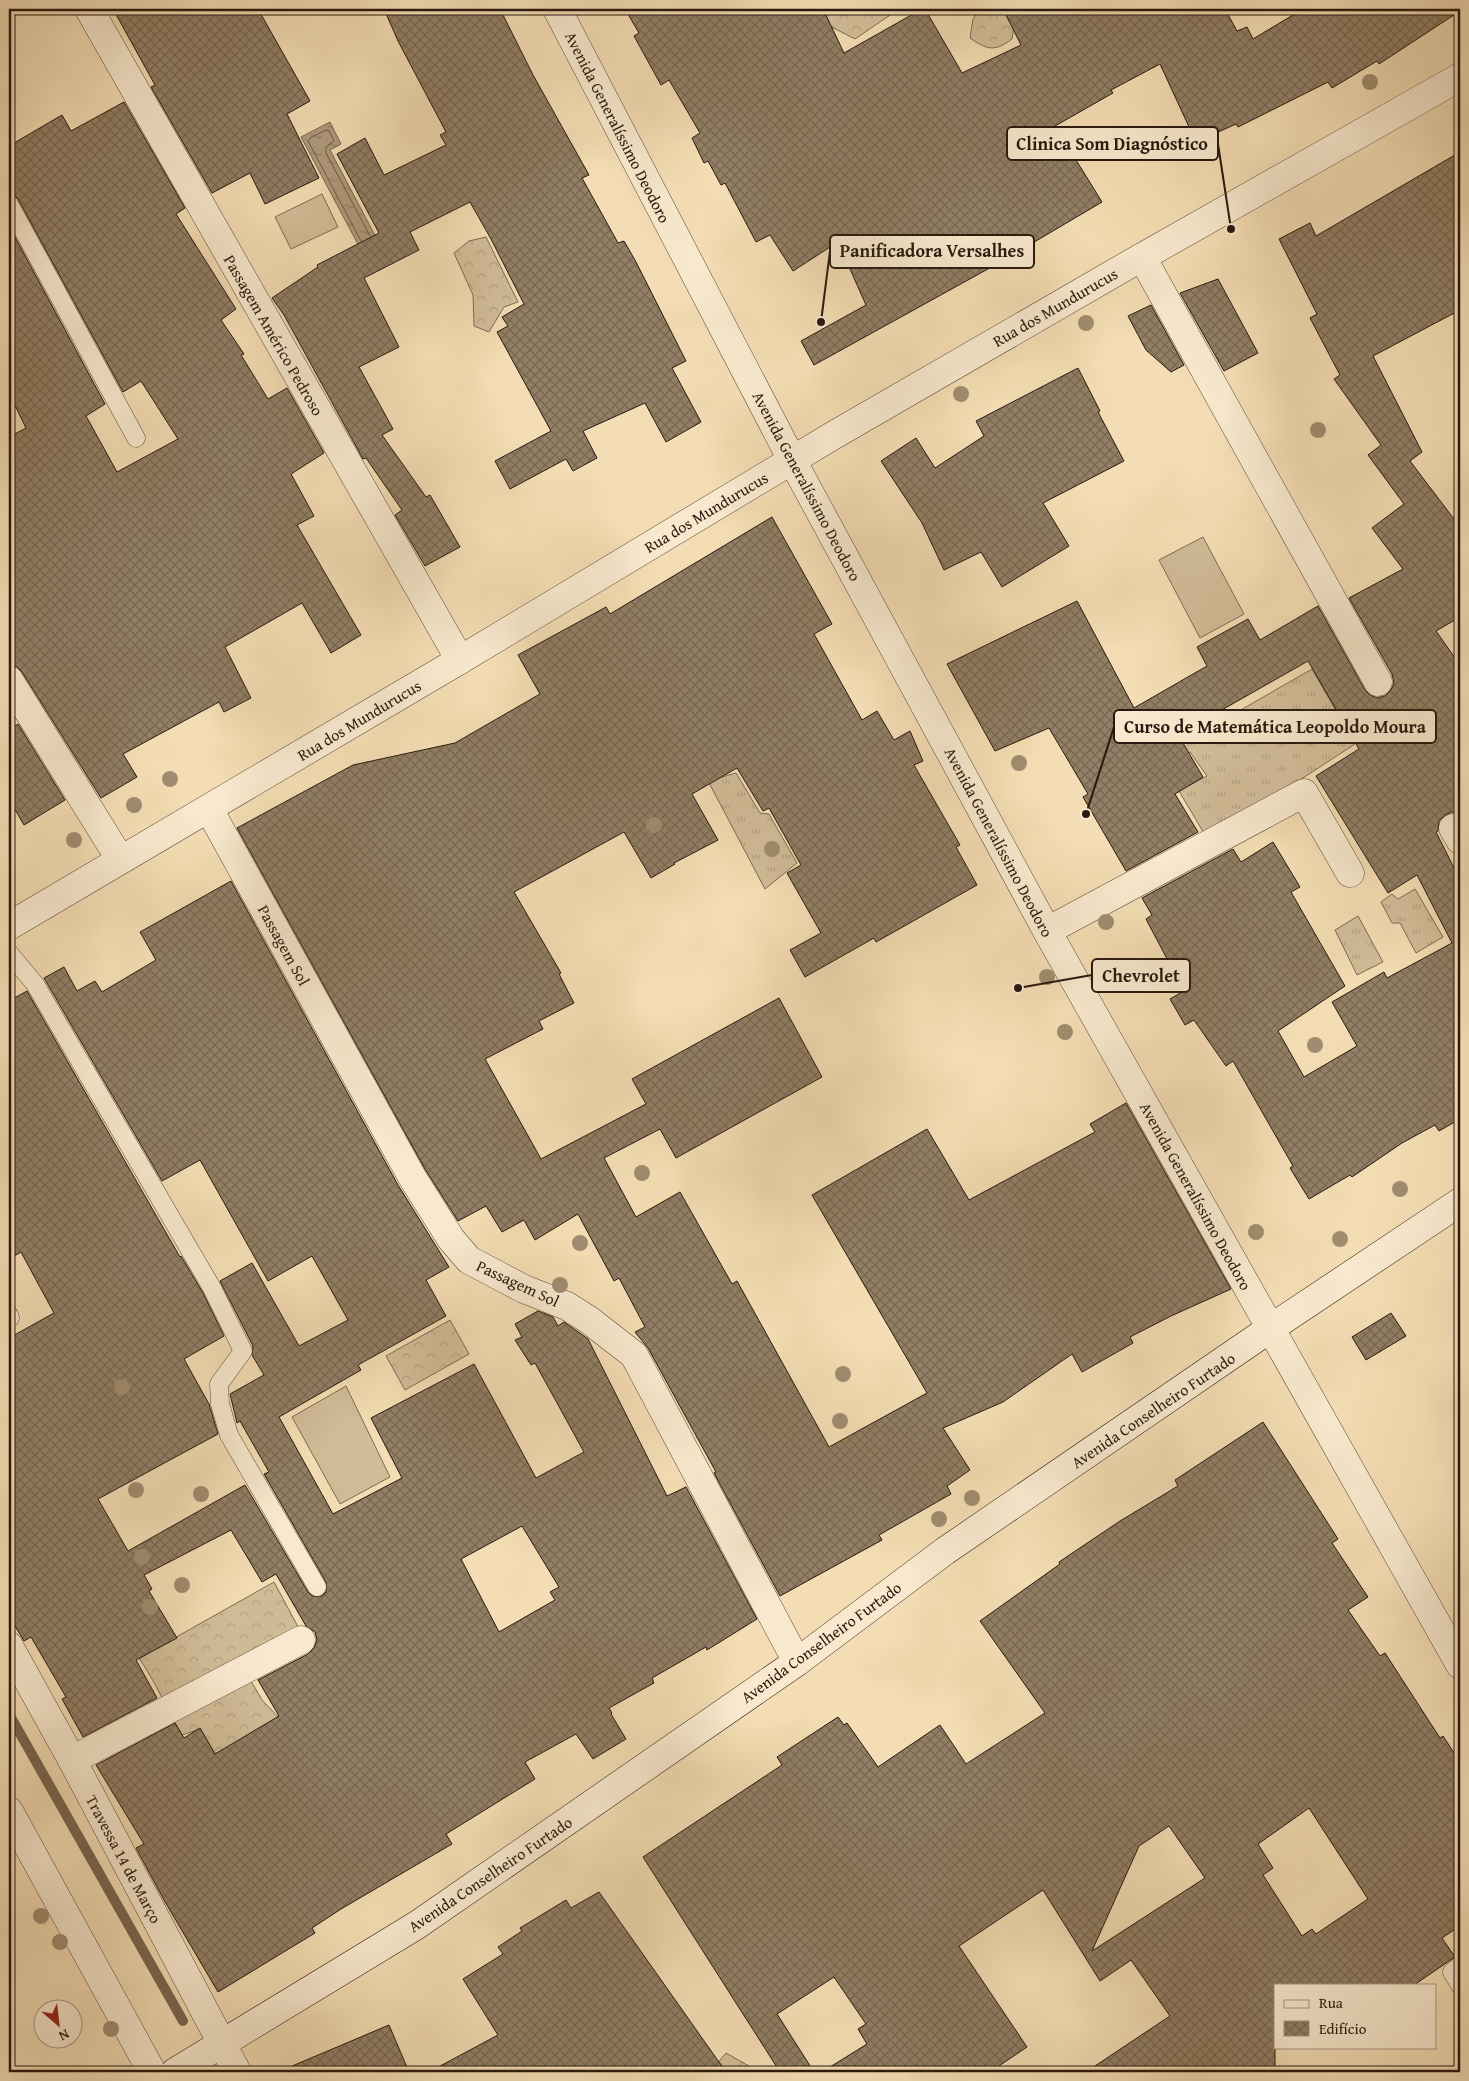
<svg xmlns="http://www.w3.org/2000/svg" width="1469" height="2081" font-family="'Gentium Book Plus',serif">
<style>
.grass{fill:url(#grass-tufts);stroke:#7c6a54}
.forest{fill:url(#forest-crowns);stroke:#7c6a54}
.pitch{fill:#d1bc98;stroke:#7c6a54}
.water{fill:url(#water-ripples);stroke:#796650}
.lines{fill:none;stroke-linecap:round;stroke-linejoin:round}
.shore{stroke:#6c5a46;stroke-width:1}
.stream{stroke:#796650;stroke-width:10}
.building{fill:url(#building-cross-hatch);stroke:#28190f;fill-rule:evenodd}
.service-casing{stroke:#5b4a38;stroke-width:19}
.minor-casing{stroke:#5b4a38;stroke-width:29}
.tertiary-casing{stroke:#5b4a38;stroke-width:29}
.secondary-casing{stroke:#28190f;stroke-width:29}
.service{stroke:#f8e9ce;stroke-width:18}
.minor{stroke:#f8e9ce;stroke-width:28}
.tertiary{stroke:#f8e9ce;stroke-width:28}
.secondary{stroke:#f8e9ce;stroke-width:28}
.tree{fill:#a08c70}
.labels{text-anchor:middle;stroke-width:4;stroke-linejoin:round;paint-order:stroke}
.street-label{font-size:16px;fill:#28190f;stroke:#f8e9ce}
.leader{fill:none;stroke:#28190f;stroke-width:2}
.callout-dot{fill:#28190f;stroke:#f8e9ce;stroke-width:2}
.callout{fill:#f8e9ce;stroke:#28190f;stroke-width:2}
.callout-label{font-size:18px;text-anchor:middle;font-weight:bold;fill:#28190f}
</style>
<defs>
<pattern id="grass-tufts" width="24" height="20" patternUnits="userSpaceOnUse" patternTransform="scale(1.25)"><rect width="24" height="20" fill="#d1bc98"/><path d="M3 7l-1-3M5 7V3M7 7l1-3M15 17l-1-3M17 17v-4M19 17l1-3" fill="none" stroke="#b3a182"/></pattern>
<pattern id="forest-crowns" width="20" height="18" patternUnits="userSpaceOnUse" patternTransform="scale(1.25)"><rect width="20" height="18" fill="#d1bc98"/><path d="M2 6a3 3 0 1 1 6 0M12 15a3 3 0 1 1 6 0" fill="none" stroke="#b3a182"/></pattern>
<pattern id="water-ripples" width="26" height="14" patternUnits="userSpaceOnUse" patternTransform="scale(1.25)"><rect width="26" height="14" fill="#af9a7c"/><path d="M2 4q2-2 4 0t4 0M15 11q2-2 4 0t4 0" fill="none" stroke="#8e7d64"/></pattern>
<pattern id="building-cross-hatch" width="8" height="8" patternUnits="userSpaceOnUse" patternTransform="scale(1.25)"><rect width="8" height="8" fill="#927f65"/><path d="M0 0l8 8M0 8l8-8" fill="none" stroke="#776752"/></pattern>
</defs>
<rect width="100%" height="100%" fill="#f4ddb4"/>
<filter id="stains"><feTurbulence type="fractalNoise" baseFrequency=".004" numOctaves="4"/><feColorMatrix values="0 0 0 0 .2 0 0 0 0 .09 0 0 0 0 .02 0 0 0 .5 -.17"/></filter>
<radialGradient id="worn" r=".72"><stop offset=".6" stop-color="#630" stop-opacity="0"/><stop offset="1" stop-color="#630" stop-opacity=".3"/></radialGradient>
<path class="grass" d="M 1312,669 L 1355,744 L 1208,840 L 1179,791 L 1207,776 L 1190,752 L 1165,765 L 1159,757 Z
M 736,773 L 760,813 L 769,814 L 797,863 L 765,889 L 708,781 Z
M 1415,889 L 1443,937 L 1416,953 L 1400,923 L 1392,923 L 1381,902 L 1392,894 L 1398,899 Z
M 1358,916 L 1383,962 L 1357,975 L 1335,930 Z"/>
<path class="forest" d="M 820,9 L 899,9 L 855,39 L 812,17 Z
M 980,9 L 1013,9 L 1016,15 L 1012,39 C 995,52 987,50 970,38 L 973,19 Z
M 486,237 L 518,302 L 504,307 L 489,332 L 474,326 L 473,295 L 454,253 L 469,241 Z
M 450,1320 L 469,1354 L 405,1390 L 386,1356 Z
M 274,1582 L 303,1636 L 244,1669 L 262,1700 L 286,1725 L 230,1778 L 200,1729 L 182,1735 C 167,1709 156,1683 139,1658 Z
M 726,2053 L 749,2066 L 745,2072 L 710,2072 Z"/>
<path class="pitch" d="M 322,194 L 338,227 L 291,249 L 275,217 Z
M 1203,537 L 1244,614 L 1200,638 L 1159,560 Z
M 346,1386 L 390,1477 L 340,1504 L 292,1417 Z"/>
<path class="water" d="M 330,122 L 341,144 L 330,150 L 378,241 L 361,250 L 301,137 Z"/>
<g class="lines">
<path class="shore" d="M 361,241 L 308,141 L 310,138 L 326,130 L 329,131 L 334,141 L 326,147 L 326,153 L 370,236"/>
<path class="stream" d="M 9,1714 L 183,2021"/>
</g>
<path class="building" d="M 113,9 L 258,9 L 310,101 L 287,114 L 319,178 L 265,204 L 250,173 L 212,193 L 151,87 L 155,85 Z
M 384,9 L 500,9 L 533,75 L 589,175 L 582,178 L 618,243 L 624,241 L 636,262 L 686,361 L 672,368 L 701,422 L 666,442 L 645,403 L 583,431 L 597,458 L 573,471 L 566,459 L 510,489 L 495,461 L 551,431 L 497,332 L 508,326 L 502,317 L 524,304 L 491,239 L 470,202 L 410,232 L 419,250 L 364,278 L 399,347 L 359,367 L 393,429 L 382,435 L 426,497 L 430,495 L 460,547 L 425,566 L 395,515 L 402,510 L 366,458 L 363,459 L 284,315 L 272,298 L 318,267 L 317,265 L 379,233 L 337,154 L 365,138 L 384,175 L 446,145 L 440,135 L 446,132 L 398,41 Z
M 625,9 L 823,9 L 844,53 L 922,9 L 925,9 L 962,73 L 1021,45 L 1003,9 L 1225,9 L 1237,31 L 1247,27 L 1253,39 L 1303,9 L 1460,9 L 1460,11 L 1379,64 L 1377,61 L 1332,88 L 1328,82 L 1238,127 L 1236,124 L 1196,142 L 1160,64 L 1111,90 L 1113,93 L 1055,126 L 1102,202 L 997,264 L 814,365 L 801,341 L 866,305 L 838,242 L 793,271 L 770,235 L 756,242 L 725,183 L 721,185 L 708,161 L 704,163 L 692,138 L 700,133 L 669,80 L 661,85 L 634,36 L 639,33 Z
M 124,102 L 185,208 L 176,214 L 236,309 L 221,320 L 244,354 L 241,355 L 268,399 L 287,388 L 324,453 L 291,474 L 314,516 L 297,525 L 361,635 L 331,653 L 302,603 L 225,647 L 251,698 L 224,712 L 219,702 L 123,754 L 137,777 L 101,798 L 22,672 L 17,667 L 9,663 L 9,437 L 26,428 L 9,393 L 9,226 L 105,404 L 86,416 L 117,472 L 178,439 L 141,381 L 123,392 L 18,199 L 14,195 L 9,193 L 9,146 L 62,115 L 71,131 Z
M 1460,152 L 1460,310 L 1373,356 L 1422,452 L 1410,461 L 1460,527 L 1460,617 L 1436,631 L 1460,665 L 1460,814 L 1452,812 L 1445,815 L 1439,821 L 1438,831 L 1436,832 L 1460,880 L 1460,1119 L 1439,1131 L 1435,1125 L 1402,1143 L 1352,1177 L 1350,1175 L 1309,1199 L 1290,1168 L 1293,1166 L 1233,1061 L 1226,1066 L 1194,1020 L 1185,1025 L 1170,999 L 1184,991 L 1146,919 L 1152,915 L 1142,898 L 1233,849 L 1241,862 L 1273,842 L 1300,887 L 1291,892 L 1345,986 L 1278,1031 L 1304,1077 L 1357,1046 L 1332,1002 L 1384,972 L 1387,978 L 1452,943 L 1417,875 L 1388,893 L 1316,776 L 1359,749 L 1308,661 L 1220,711 L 1221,713 L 1180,738 L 1203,777 L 1175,794 L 1198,832 L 1126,871 L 1083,797 L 1088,794 L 1049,728 L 995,751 L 947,664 L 1077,601 L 1134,708 L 1207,666 L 1197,647 L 1248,619 L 1260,640 L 1318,606 L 1365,690 L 1370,695 L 1377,698 L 1385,696 L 1391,690 L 1394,683 L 1392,674 L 1349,598 L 1403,569 L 1372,528 L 1404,504 L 1368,455 L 1381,445 L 1334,379 L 1340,375 L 1310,318 L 1317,314 L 1279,239 L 1310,223 L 1316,236 Z
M 1218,279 L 1258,353 L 1224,371 L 1180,293 Z
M 1151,305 L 1184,365 L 1171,372 L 1146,350 L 1128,316 Z
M 1078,368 L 1100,411 L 1098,412 L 1124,461 L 1043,503 L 1069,546 L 1002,587 L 981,552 L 944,570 L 922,523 L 881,461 L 916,438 L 935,468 L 984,436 L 976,421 Z
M 772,517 L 832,624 L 814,634 L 862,720 L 877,711 L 894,740 L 910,731 L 923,761 L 914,765 L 960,845 L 956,847 L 977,885 L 876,942 L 874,938 L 805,977 L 790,950 L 821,933 L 787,873 L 801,865 L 769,808 L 763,811 L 737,768 L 692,794 L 718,840 L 674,863 L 675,864 L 651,878 L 624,832 L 514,892 L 561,973 L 559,974 L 574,1003 L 539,1021 L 543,1029 L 485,1059 L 541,1159 L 646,1104 L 632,1079 L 779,998 L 822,1077 L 676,1158 L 660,1129 L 604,1158 L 636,1217 L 680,1192 L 732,1284 L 737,1281 L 829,1447 L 927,1393 L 812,1195 L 927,1129 L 969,1200 L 1095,1132 L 1090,1124 L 1126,1103 L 1231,1289 L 1171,1316 L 1130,1337 L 1133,1343 L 1082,1372 L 1072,1354 L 1003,1402 L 943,1428 L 970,1470 L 947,1486 L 951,1494 L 879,1535 L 882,1540 L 780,1596 L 714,1473 L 716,1472 L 648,1348 L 635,1332 L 645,1327 L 619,1278 L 614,1281 L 578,1214 L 535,1240 L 524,1220 L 502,1232 L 486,1206 L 458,1221 L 425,1169 L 237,828 L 353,765 L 455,743 L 540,694 L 518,655 L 606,607 L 610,614 Z
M 18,724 L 65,800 L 24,825 L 9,799 L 9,730 Z
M 231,881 L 398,1185 L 449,1267 L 426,1280 L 446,1316 L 358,1365 L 361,1370 L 279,1417 L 333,1514 L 402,1478 L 371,1418 L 474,1364 L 536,1478 L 584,1452 L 535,1363 L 531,1365 L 515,1340 L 522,1337 L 515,1324 L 538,1311 L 553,1317 L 558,1326 L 564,1322 L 588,1339 L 667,1496 L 686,1487 L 757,1619 L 707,1650 L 706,1647 L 652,1678 L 654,1683 L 609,1708 L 612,1713 L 611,1714 L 626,1739 L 593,1759 L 576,1734 L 525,1762 L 535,1779 L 446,1834 L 452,1844 L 341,1909 L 312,1928 L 315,1933 L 218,1992 L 164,1900 L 136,1848 L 144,1844 L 96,1765 L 175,1723 L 184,1738 L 200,1728 L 215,1754 L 279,1716 L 258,1680 L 308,1654 L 314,1648 L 317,1640 L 315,1632 L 306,1626 L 276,1574 L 262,1582 L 231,1530 L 144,1575 L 152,1589 L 149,1591 L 177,1638 L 136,1660 L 157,1698 L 83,1737 L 62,1699 L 66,1697 L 31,1637 L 24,1641 L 9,1616 L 9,1338 L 54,1313 L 21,1252 L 9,1259 L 9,1001 L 27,991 L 180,1257 L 181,1256 L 203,1293 L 224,1336 L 184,1359 L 209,1404 L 218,1434 L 98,1499 L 128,1551 L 245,1485 L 308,1592 L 312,1596 L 322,1596 L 326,1592 L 326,1582 L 264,1474 L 269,1472 L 240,1421 L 237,1423 L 230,1394 L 264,1375 L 252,1355 L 253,1346 L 220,1281 L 252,1263 L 299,1346 L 348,1320 L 312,1256 L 268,1281 L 200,1160 L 162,1181 L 44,978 L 64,967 L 77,991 L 95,981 L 102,992 L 156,960 L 140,932 ZM 522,1526 L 559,1587 L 550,1592 L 555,1600 L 499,1632 L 461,1559 Z
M 1391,1313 L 1406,1336 L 1366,1360 L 1352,1337 Z
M 1263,1422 L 1338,1539 L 1332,1543 L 1368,1597 L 1348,1610 L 1380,1656 L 1385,1653 L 1440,1738 L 1443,1736 L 1460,1762 L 1460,1926 L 1442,1938 L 1455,1957 L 1414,1985 L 1275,1985 L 1275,2072 L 1086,2072 L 1170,2016 L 1131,1960 L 1100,1981 L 1043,1890 L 959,1946 L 1027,2047 L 990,2072 L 822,2072 L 867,2044 L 858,2029 L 866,2024 L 834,1977 L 777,2014 L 814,2072 L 780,2072 L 643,1857 L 782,1765 L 777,1757 L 838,1717 L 844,1725 L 847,1723 L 878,1767 L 940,1725 L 966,1764 L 1045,1713 L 980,1621 L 1060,1564 L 1059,1562 L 1120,1521 L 1178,1486 L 1175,1480 ZM 1309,1808 L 1368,1899 L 1316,1934 L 1312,1929 L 1302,1936 L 1263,1875 L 1273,1868 L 1258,1844 ZM 1169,1826 L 1205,1878 L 1092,1951 L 1139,1846 Z
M 599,1892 L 726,2072 L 429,2072 L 498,2035 L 463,1979 L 503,1954 L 498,1947 L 522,1931 L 520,1928 L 566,1900 L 571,1908 Z
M 389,2025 L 409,2072 L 278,2072 Z"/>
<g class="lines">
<g class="service-casing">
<path id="service" d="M 9,204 L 136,438
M 9,953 L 35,984 L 212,1288 L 243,1351 L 219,1384 L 220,1404 L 229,1435 L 317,1587
M 9,1315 L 10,1318
M 1460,1966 L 1452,1972 L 1460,1985"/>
</g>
<g class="minor-casing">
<path id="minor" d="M 89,9 L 460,660
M 1142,257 L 1378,682
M 9,680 L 120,859
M 209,809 L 412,1177 L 451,1239 L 469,1260 L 524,1289 L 567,1306 L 589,1320 L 634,1355 L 797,1662
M 1453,828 L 1460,840
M 1047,931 L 1304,793 L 1350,873
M 72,1760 L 301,1640"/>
</g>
<g class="tertiary-casing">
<path id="tertiary" d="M 557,9 L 792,460 L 1047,931 L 1460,1665
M 9,926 L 460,660 L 834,435 L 1142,257 L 1460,77
M 9,1646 L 72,1760 L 237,2072
M 9,1811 L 152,2072"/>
</g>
<g class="secondary-casing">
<path id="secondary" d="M 175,2072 L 417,1925 L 797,1662 L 945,1551 L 1271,1328 L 1460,1202"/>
</g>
<use href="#service" class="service"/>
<use href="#minor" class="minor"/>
<use href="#tertiary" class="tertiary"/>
<use href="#secondary" class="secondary"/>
</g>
<g class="tree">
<circle cx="1370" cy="82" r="8"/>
<circle cx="1086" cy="323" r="8"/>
<circle cx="961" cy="394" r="8"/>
<circle cx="1318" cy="430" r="8"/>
<circle cx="1019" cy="763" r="8"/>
<circle cx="170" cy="779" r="8"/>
<circle cx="134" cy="805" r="8"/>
<circle cx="654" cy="825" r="8"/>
<circle cx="74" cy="840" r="8"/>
<circle cx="772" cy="849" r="8"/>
<circle cx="1106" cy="922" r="8"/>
<circle cx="1047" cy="977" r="8"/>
<circle cx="1065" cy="1032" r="8"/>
<circle cx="1315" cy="1045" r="8"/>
<circle cx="642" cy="1173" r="8"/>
<circle cx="1400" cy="1189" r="8"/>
<circle cx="1256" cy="1232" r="8"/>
<circle cx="1340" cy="1239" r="8"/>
<circle cx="580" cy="1243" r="8"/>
<circle cx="560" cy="1285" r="8"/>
<circle cx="843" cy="1374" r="8"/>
<circle cx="122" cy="1387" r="8"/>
<circle cx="840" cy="1421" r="8"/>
<circle cx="136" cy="1490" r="8"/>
<circle cx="201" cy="1494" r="8"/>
<circle cx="972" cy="1498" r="8"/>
<circle cx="939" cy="1519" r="8"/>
<circle cx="142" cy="1557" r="8"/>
<circle cx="182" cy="1585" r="8"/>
<circle cx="150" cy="1607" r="8"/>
<circle cx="41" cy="1916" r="8"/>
<circle cx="60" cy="1942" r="8"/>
<circle cx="111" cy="2029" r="8"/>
</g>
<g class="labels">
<g class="street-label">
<text transform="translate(618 127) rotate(63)" y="6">Avenida Generalíssimo Deodoro</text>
<text transform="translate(1055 307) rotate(-30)" y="6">Rua dos Mundurucus</text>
<text transform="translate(274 335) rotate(60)" y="6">Passagem Américo Pedroso</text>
<text transform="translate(807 486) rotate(62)" y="6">Avenida Generalíssimo Deodoro</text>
<text transform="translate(706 512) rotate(-31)" y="6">Rua dos Mundurucus</text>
<text transform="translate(359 720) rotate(-31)" y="6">Rua dos Mundurucus</text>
<text transform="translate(999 842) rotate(62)" y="6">Avenida Generalíssimo Deodoro</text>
<text transform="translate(284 945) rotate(61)" y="6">Passagem Sol</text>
<text transform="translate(1196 1196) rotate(61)" y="6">Avenida Generalíssimo Deodoro</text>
<text transform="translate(518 1283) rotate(25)" y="6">Passagem Sol</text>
<text transform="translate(1153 1410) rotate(-34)" y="6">Avenida Conselheiro Furtado</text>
<text transform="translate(821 1642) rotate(-36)" y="6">Avenida Conselheiro Furtado</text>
<text transform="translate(124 1859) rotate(62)" y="6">Travessa 14 de Março</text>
<text transform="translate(490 1874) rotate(-34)" y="6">Avenida Conselheiro Furtado</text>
</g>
</g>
<path class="leader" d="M1231 229L1218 144M821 322L830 251M1086 814L1114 727M1018 988L1092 975"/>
<g class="callout-dot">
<circle cx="1231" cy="229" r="5"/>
<circle cx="821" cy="322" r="5"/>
<circle cx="1086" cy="814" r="5"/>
<circle cx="1018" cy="988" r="5"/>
</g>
<g class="callout">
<rect x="1007" y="127" width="211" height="33" rx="5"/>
<rect x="830" y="235" width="204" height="33" rx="5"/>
<rect x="1114" y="710" width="322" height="33" rx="5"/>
<rect x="1092" y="959" width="98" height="33" rx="5"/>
</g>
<g class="callout-label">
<text x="1112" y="150">Clinica Som Diagnóstico</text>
<text x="932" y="257">Panificadora Versalhes</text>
<text x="1275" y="733">Curso de Matemática Leopoldo Moura</text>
<text x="1141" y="982">Chevrolet</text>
</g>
<rect width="1469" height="2081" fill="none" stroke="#f4ddb4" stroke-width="30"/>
<rect x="10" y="10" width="1449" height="2061" fill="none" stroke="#28190f" stroke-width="2.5"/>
<rect x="15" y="15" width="1439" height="2051" fill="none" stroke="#28190f"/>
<rect x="1274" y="1984" width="162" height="65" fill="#f8e9ce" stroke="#a59682"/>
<rect x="1284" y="2000" width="25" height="8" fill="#f8e9ce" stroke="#a59682"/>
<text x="1319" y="2008" font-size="15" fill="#28190f">Rua</text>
<rect x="1284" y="2021" width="25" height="15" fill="url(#building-cross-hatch)" stroke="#a59682"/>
<text x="1319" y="2034" font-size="15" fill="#28190f">Edifício</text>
<g transform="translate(58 2024) rotate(152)"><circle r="24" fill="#f8e9ce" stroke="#a59682"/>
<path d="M0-4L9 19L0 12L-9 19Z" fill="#8f2418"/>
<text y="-8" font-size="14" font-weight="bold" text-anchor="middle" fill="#28190f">N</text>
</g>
<rect width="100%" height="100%" filter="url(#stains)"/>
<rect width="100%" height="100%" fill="url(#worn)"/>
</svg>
